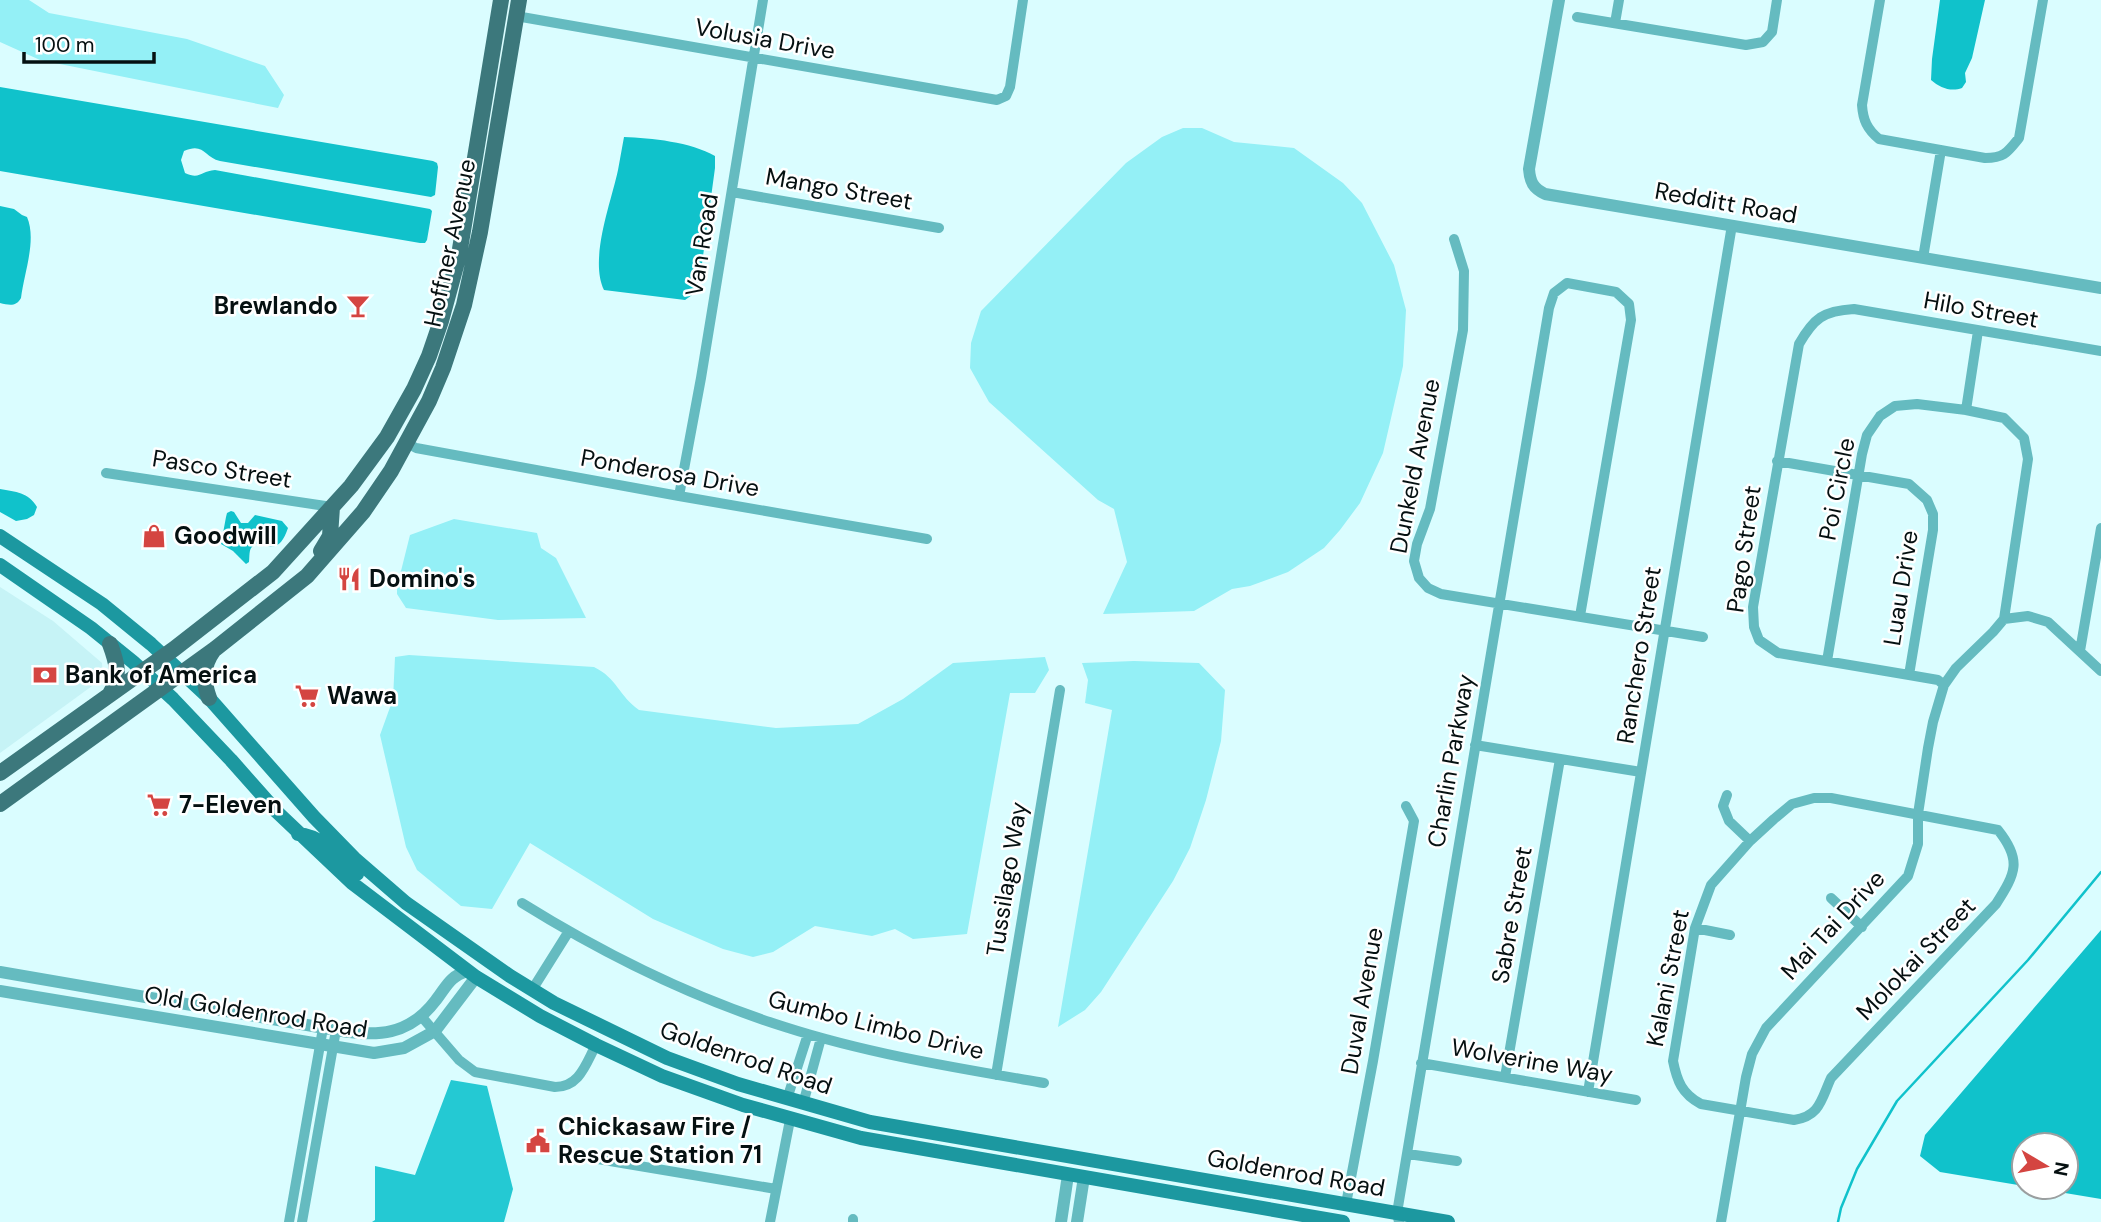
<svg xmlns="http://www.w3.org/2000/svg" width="2101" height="1222" font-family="'DM Sans',sans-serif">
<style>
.built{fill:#c6f3f6}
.green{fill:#94f0f6}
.forest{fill:#24c9d3}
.water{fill:#10c2cb}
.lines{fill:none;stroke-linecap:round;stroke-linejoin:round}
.stream{stroke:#10c2cb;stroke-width:2.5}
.minor{stroke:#65bbc0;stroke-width:10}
.tertiary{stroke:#65bbc0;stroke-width:12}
.secondary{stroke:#1c98a0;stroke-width:14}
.primary{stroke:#3c787c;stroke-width:16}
.labels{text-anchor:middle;stroke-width:5;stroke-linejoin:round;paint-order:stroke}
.street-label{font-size:24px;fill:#051011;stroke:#fff}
.poi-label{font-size:24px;font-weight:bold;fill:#051011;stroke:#fff;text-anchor:start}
</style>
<rect width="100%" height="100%" fill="#dafdff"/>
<path class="built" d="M 0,587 L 53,621 L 102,663 L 103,678 L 0,753 Z"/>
<path class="green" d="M 0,0 L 29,0 L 49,13 L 187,39 L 265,66 L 284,95 L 278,108 L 40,60 L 0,42 Z
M 1183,128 L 1202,128 L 1234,142 L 1294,148 L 1343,183 L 1362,203 L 1394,265 L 1406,310 L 1403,366 L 1383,453 L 1360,503 L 1340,530 L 1324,548 L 1288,572 L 1250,586 L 1232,589 L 1194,611 L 1103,614 L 1127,562 L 1114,509 L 1098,500 L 989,402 L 970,368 L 971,343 L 981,311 L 1126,163 L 1162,137 Z
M 454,519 L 537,533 L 541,548 L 556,558 L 586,618 L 498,620 L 406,608 L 397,594 L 397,587 L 410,535 Z
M 409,655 L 594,667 C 617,678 619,696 639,710 L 776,728 L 858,724 L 903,699 L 953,663 L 1045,657 L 1049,670 L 1035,693 L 1010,693 L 967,934 L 913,939 L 895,929 L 872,936 L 815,926 L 773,952 L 753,957 L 723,949 L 653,919 L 530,843 L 492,909 L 461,906 L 417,870 L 406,847 L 380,735 L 393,699 L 395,657 Z
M 1134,661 L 1199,663 L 1225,690 L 1221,741 L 1206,800 L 1190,848 L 1173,881 L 1101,992 L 1085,1010 L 1058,1027 L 1112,710 L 1085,703 L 1088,680 L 1082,663 Z"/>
<path class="forest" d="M 451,1080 L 487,1086 L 513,1189 L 504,1222 L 372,1222 L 375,1220 L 375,1166 L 415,1175 Z"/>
<path class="water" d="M 1940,0 L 1985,0 L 1972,58 L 1965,73 L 1966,82 L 1962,88 C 1951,92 1940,88 1931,80 L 1932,59 Z
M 0,87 L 433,161 L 437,163 L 438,167 L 435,195 L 431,197 L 220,161 C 204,157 204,142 184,151 L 181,160 L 185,173 C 200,180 201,171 215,170 L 430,209 L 432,211 L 427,240 L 425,243 L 420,243 L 0,171 Z
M 624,137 C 651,138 691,142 715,156 L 715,168 L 701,271 L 695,293 L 685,300 L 604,290 C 589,259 611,203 618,170 C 620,159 622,148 624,137 Z
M 0,206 L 14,209 L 22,215 L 27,217 C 37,240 24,273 21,298 C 16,307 9,305 0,303 Z
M 0,489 C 16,492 28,492 37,507 L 34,515 L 27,519 L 16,521 L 0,512 Z
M 231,511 L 234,512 L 241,523 L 248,523 L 255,515 L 282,521 L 288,528 C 282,545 276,551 259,543 C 248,546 250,552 249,562 L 246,564 L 233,551 L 221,544 L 226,517 L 227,513 Z
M 2101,930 L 2101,1199 L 2029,1187 L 2066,1187 L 2066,1145 L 2024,1145 L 2024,1186 L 1940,1172 L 1920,1156 L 1925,1135 Z"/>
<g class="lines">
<path class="stream" d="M 1838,1222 L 1841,1208 L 1857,1169 L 1897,1101 L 2028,960 L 2101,872"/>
<path class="minor" d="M 1880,0 L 1862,105 C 1863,120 1867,129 1879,139 L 1985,158 C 2004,158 2007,153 2019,138 L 2043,0
M 516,16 L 997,100 L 1006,96 L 1010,87 L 1023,0
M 1577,17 L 1746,45 L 1763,42 L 1772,32 L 1777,0
M 1615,23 L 1619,0
M 732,192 L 939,228
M 1454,239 L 1464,271 L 1463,330 L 1430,509 L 1417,544 L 1414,561 L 1419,578 L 1428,588 L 1441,594 L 1703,637
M 1923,258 L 1941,150
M 1966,410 L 1978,331
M 407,443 L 416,448 L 679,496 L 927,539
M 1777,461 L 1909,484 L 1927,500 L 1933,514 L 1933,530 L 1909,675
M 106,473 L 332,507
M 679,496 L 701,378 L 763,0
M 2080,651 L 2101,528
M 1827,661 L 1862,454 L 1867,435 L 1880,416 L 1895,406 L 1917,404 L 1966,410 L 2004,418 L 2024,438 L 2028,459 L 2004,619
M 1944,685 L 1938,680 L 1909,675 L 1778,653 L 1759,640 L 1754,627 L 1753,607 L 1799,344 C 1814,318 1823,311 1854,309 L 2101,351
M 1475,745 L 1641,772
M 1727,795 L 1723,806 L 1729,821 L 1750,841
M 1814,798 L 1831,798 L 1998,830 C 2022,860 2016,873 1996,904 L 1831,1078 C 1821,1100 1820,1116 1794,1120 L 1701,1104 C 1682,1094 1677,1081 1673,1061 L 1695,928 L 1711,885 L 1750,841 L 1774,819 L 1792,804 Z
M 1831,898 L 1862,927
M 522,903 C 604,954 693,998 785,1027 C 869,1054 957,1068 1044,1083
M 1695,928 L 1730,935
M 532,990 L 569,931
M 421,1016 L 459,1060 L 475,1072 L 555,1087 C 580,1087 586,1063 596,1045
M 1421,1063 L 1636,1100
M 996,1075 L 1060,690
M 1505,1077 L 1560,759
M 1588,1092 L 1732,225
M 787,1099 L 808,1034
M 803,1104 L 821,1038
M 1408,1154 L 1457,1161
M 598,1159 L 776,1189
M 1346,1204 L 1373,1061 L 1414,821 L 1406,806
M 853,1219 L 853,1222
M 289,1222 L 323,1028
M 302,1222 L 336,1030
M 770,1222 L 790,1120
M 1399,1222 L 1397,1213 L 1549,308 L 1554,293 L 1567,283 L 1616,292 L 1629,304 L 1631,320 L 1580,616
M 1721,1222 L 1746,1077 L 1752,1054 L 1766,1028 L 1908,876 L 1918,844 L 1918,814 L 1928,748 L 1933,722 L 1944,685 L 1956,668 L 1993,632 L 2004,619 L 2028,616 L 2048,622 L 2101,671"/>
<path class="tertiary" d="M 1559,0 L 1529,169 C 1530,182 1533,188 1545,194 L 2101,288
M 0,972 L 336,1030 C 377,1037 409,1036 436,1000 C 447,986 449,977 467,971
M 0,991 L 374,1053 L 404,1048 L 435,1031 L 476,977
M 1061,1222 L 1068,1175
M 1077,1222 L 1084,1177"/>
<path class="secondary" d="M 0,536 L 102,604 L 151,644 L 209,698 L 314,817 L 354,858 L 406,903 L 510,976 L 554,1003 L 667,1058 L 738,1084 L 870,1122 L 1448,1222
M 0,565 L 91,628 L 133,662 L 173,699 L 231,760 L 277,812 L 352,883 L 476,977 L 540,1016 L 596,1045 L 662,1076 L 743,1105 L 861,1138 L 1343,1222
M 298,834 C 323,836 340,858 357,874"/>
<path class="primary" d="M 321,551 L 330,536 L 332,507
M 110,694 C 121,676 117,663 110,644
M 209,698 C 203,681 202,666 213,651
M 0,773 L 174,649 L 273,572 L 351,486 L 387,437 L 414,389 L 429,356 L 441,321 L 459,255 L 501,0
M 0,804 L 215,649 L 307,576 L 363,512 L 391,471 L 429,401 L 443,368 L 464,305 L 480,232 L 519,0"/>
</g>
<defs>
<g id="bar-bare" transform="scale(1.89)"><path d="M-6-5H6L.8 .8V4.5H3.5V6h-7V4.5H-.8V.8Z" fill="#d44541" stroke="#fff" stroke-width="2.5" paint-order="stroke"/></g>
<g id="shop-bare" transform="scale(1.89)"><path d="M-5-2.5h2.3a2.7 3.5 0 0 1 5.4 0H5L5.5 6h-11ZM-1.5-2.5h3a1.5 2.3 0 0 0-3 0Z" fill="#d44541" stroke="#fff" stroke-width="2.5" paint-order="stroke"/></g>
<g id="restaurant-bare" transform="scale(1.89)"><path d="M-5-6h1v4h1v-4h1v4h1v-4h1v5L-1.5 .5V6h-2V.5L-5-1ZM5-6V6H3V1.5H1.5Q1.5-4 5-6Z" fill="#d44541" stroke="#fff" stroke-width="2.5" paint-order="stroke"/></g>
<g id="bank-bare" transform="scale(1.89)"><path d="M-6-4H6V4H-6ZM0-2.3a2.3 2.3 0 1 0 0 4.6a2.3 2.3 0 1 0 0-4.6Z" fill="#d44541" stroke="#fff" stroke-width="2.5" paint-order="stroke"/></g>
<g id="supermarket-bare" transform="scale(1.89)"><path d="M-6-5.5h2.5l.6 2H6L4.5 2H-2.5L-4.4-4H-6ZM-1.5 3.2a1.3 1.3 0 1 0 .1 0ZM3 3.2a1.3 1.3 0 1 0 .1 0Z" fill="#d44541" stroke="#fff" stroke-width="2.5" paint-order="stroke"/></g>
<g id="civic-bare" transform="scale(1.89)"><path d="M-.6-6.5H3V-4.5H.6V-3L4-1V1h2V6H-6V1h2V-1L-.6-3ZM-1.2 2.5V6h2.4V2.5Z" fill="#d44541" stroke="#fff" stroke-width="2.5" paint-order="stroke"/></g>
</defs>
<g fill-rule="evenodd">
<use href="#bar-bare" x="358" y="306"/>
<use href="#shop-bare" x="154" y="536"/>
<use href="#restaurant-bare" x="349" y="579"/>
<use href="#bank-bare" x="45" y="675"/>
<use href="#supermarket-bare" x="307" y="696"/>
<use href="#supermarket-bare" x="159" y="805"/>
<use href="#civic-bare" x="538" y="1141"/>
</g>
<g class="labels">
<g class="street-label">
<text transform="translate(765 39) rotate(10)" y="8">Volusia Drive</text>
<text transform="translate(839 189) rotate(10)" y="8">Mango Street</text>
<text transform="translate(1726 203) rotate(10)" y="8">Redditt Road</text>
<text transform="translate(450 243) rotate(-78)" y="8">Hoffner Avenue</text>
<text transform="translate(702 245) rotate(-81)" y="8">Van Road</text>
<text transform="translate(1981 310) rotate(10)" y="8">Hilo Street</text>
<text transform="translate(1415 466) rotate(-79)" y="8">Dunkeld Avenue</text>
<text transform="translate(222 469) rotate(9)" y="8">Pasco Street</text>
<text transform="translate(670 473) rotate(10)" y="8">Ponderosa Drive</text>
<text transform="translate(1837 489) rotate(-79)" y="8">Poi Circle</text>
<text transform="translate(1744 549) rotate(-82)" y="8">Pago Street</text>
<text transform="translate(1901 588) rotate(-81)" y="8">Luau Drive</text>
<text transform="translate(1639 655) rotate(-81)" y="8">Ranchero Street</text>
<text transform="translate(1451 761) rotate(-80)" y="8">Charlin Parkway</text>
<text transform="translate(1007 879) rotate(-81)" y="8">Tussilago Way</text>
<text transform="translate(1512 915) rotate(-80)" y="8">Sabre Street</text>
<text transform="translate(1833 925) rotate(-47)" y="8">Mai Tai Drive</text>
<text transform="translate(1916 959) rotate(-46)" y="8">Molokai Street</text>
<text transform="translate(1668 978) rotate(-79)" y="8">Kalani Street</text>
<text transform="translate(1362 1001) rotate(-80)" y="8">Duval Avenue</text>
<text transform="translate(256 1012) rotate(9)" y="8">Old Goldenrod Road</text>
<text transform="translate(876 1025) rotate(14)" y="8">Gumbo Limbo Drive</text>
<text transform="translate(746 1058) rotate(19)" y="8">Goldenrod Road</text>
<text transform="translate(1532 1061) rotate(10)" y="8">Wolverine Way</text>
<text transform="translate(1296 1173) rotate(10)" y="8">Goldenrod Road</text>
</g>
<g class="poi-label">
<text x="338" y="314" text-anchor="end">Brewlando</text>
<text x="174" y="544">Goodwill</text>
<text x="369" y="587">Domino's</text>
<text x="65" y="683">Bank of America</text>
<text x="327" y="704">Wawa</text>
<text x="179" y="813">7-Eleven</text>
<text x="558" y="1135">Chickasaw Fire /<tspan x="558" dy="28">Rescue Station 71</tspan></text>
</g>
</g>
<g transform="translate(2045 1166) rotate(100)"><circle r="33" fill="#ffffff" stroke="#9b9fa0" stroke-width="2"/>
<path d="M0-5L12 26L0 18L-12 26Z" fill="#d44541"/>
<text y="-10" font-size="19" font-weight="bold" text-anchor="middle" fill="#051011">N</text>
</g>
<path d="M24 52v10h130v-10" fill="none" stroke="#051011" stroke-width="3.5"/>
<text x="35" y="52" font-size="21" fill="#051011" stroke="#ffffff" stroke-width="5" paint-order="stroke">100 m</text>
</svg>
